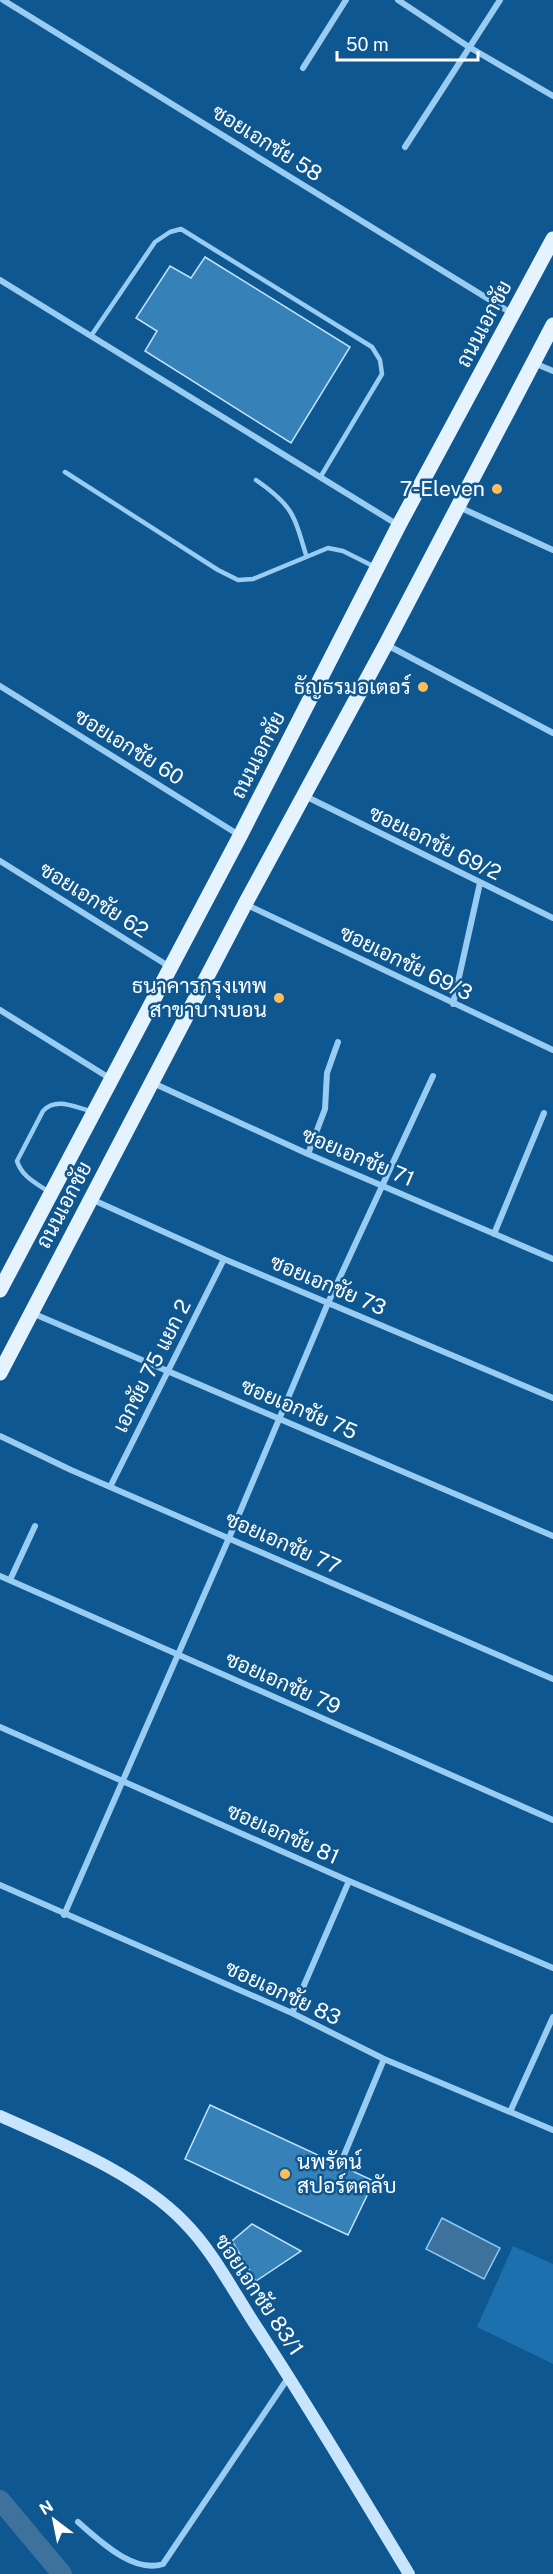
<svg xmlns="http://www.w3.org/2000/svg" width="553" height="2574" font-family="'Public Sans',Sarabun,sans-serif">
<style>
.green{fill:#1d70ae}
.water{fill:#3e729d;stroke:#8acaf7;stroke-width:1.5}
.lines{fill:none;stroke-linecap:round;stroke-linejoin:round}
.canal{stroke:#3e729d;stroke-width:20}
.building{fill:#3781b9;stroke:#c0e3fe;stroke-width:1.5}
.lane{stroke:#99ccf3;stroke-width:4.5}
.street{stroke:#99ccf3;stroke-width:6}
.secondary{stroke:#c8e5fd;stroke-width:12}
.primary{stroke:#e5f2ff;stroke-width:15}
.poi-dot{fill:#ffbc5b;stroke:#0f5790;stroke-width:2}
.labels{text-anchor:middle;stroke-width:5;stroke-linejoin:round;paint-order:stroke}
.street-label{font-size:21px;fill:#fff;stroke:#0f5790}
.poi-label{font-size:21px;fill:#fff;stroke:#0f5790;text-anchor:end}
</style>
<rect width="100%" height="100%" fill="#0f5790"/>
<path class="green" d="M 513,2246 L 553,2264 L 553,2364 L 477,2327 Z"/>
<path class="water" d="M 442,2218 L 500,2248 L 484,2279 L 426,2249 Z"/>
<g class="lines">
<path class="canal" d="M 0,2500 L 62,2574"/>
</g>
<path class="building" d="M 205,257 L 350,347 L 291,443 L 145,351 L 157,331 L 136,318 L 170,266 L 191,278 Z
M 210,2105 L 374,2181 L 348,2235 L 185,2159 Z
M 252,2224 L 301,2251 L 256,2281 L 232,2241 Z"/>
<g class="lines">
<path class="lane" d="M 91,336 L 155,242 L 170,232 L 181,229 L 372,347 L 380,360 L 382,374 L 321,476
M 65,472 L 218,570 L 238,580 L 253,579 L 328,548 L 343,551 L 375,567
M 256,480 C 292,505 294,514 306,555
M 49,1192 C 36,1183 22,1177 17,1161 L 43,1111 C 56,1097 74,1107 91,1111"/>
<path class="street" d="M 3,0 L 511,313
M 398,0 L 469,47 L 553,96
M 303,68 L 346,0
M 405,147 L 500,0
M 0,280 L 398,525
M 534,363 L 553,371
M 459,507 L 553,550
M 387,645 L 553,733
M 0,686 L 239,835
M 303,795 L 553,918
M 0,861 L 170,967
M 245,904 L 553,1050
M 453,1004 L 480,883
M 0,1010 L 111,1079
M 153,1083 L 308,1154 L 553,1259
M 308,1154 L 325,1109 L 327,1073 L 338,1042
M 91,1199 L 224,1259 L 553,1398
M 494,1234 L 544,1113
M 32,1313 L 553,1536
M 0,1436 L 71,1470 L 553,1679
M 110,1487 L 224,1259
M 0,1576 L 553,1820
M 10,1580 L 35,1526
M 0,1727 L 349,1881 L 553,1968
M 0,1885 L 292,2013 L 384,2059 L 553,2130
M 64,1915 L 229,1538 L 328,1303 L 433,1076
M 292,2013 L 349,1881
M 510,2112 L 553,2017
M 342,2160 L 384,2059
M 78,2522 C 99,2540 133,2574 163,2564 L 288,2378"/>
<path class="secondary" d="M 0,2116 C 60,2143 138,2174 184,2222 C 212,2250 232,2289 254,2323 C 308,2405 358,2490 409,2574"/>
<path class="primary" d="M 0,1290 L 240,836 L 399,525 L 553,239
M 0,1373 L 245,904 L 386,644 L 553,325"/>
</g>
<g class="poi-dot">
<circle cx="497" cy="489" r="6"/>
<circle cx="423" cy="687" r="6"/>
<circle cx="279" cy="998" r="6"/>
<circle cx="285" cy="2174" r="6"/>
</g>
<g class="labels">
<g class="street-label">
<text transform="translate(267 143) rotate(32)" y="7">ซอยเอกชัย 58</text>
<text transform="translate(484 324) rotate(-62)" y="7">ถนนเอกชัย</text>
<text transform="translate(129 747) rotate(32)" y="7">ซอยเอกชัย 60</text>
<text transform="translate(258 755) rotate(-63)" y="7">ถนนเอกชัย</text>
<text transform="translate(435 843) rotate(26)" y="7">ซอยเอกชัย 69/2</text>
<text transform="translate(94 900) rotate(32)" y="7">ซอยเอกชัย 62</text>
<text transform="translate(406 963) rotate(26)" y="7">ซอยเอกชัย 69/3</text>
<text transform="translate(358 1157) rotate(23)" y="7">ซอยเอกชัย 71</text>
<text transform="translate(64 1205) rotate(-62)" y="7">ถนนเอกชัย</text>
<text transform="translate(328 1285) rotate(23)" y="7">ซอยเอกชัย 73</text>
<text transform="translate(152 1366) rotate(-63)" y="7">เอกชัย 75 แยก 2</text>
<text transform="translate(299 1409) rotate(23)" y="7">ซอยเอกชัย 75</text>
<text transform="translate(283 1543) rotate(24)" y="7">ซอยเอกชัย 77</text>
<text transform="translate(283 1683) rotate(24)" y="7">ซอยเอกชัย 79</text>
<text transform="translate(283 1834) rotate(24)" y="7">ซอยเอกชัย 81</text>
<text transform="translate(283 1993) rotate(25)" y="7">ซอยเอกชัย 83</text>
<text transform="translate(259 2295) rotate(56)" y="7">ซอยเอกชัย 83/1</text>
</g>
<g class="poi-label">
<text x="485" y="496">7-Eleven</text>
<text x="411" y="694">ธัญธรมอเตอร์</text>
<text x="267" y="993">ธนาคารกรุงเทพ<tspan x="267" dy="24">สาขาบางบอน</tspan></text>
<text x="297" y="2169" text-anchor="start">นพรัตน์<tspan x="297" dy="24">สปอร์ตคลับ</tspan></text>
</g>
</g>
<g transform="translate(54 2520) rotate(328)" stroke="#0f5790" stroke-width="4.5" paint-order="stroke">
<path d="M0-4.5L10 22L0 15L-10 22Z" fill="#ffffff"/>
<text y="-9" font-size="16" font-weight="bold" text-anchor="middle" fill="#ffffff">N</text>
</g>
<path d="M337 51v9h141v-9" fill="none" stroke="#ffffff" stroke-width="3"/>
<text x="346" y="51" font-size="18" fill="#ffffff" stroke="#0f5790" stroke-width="4.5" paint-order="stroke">50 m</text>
</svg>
